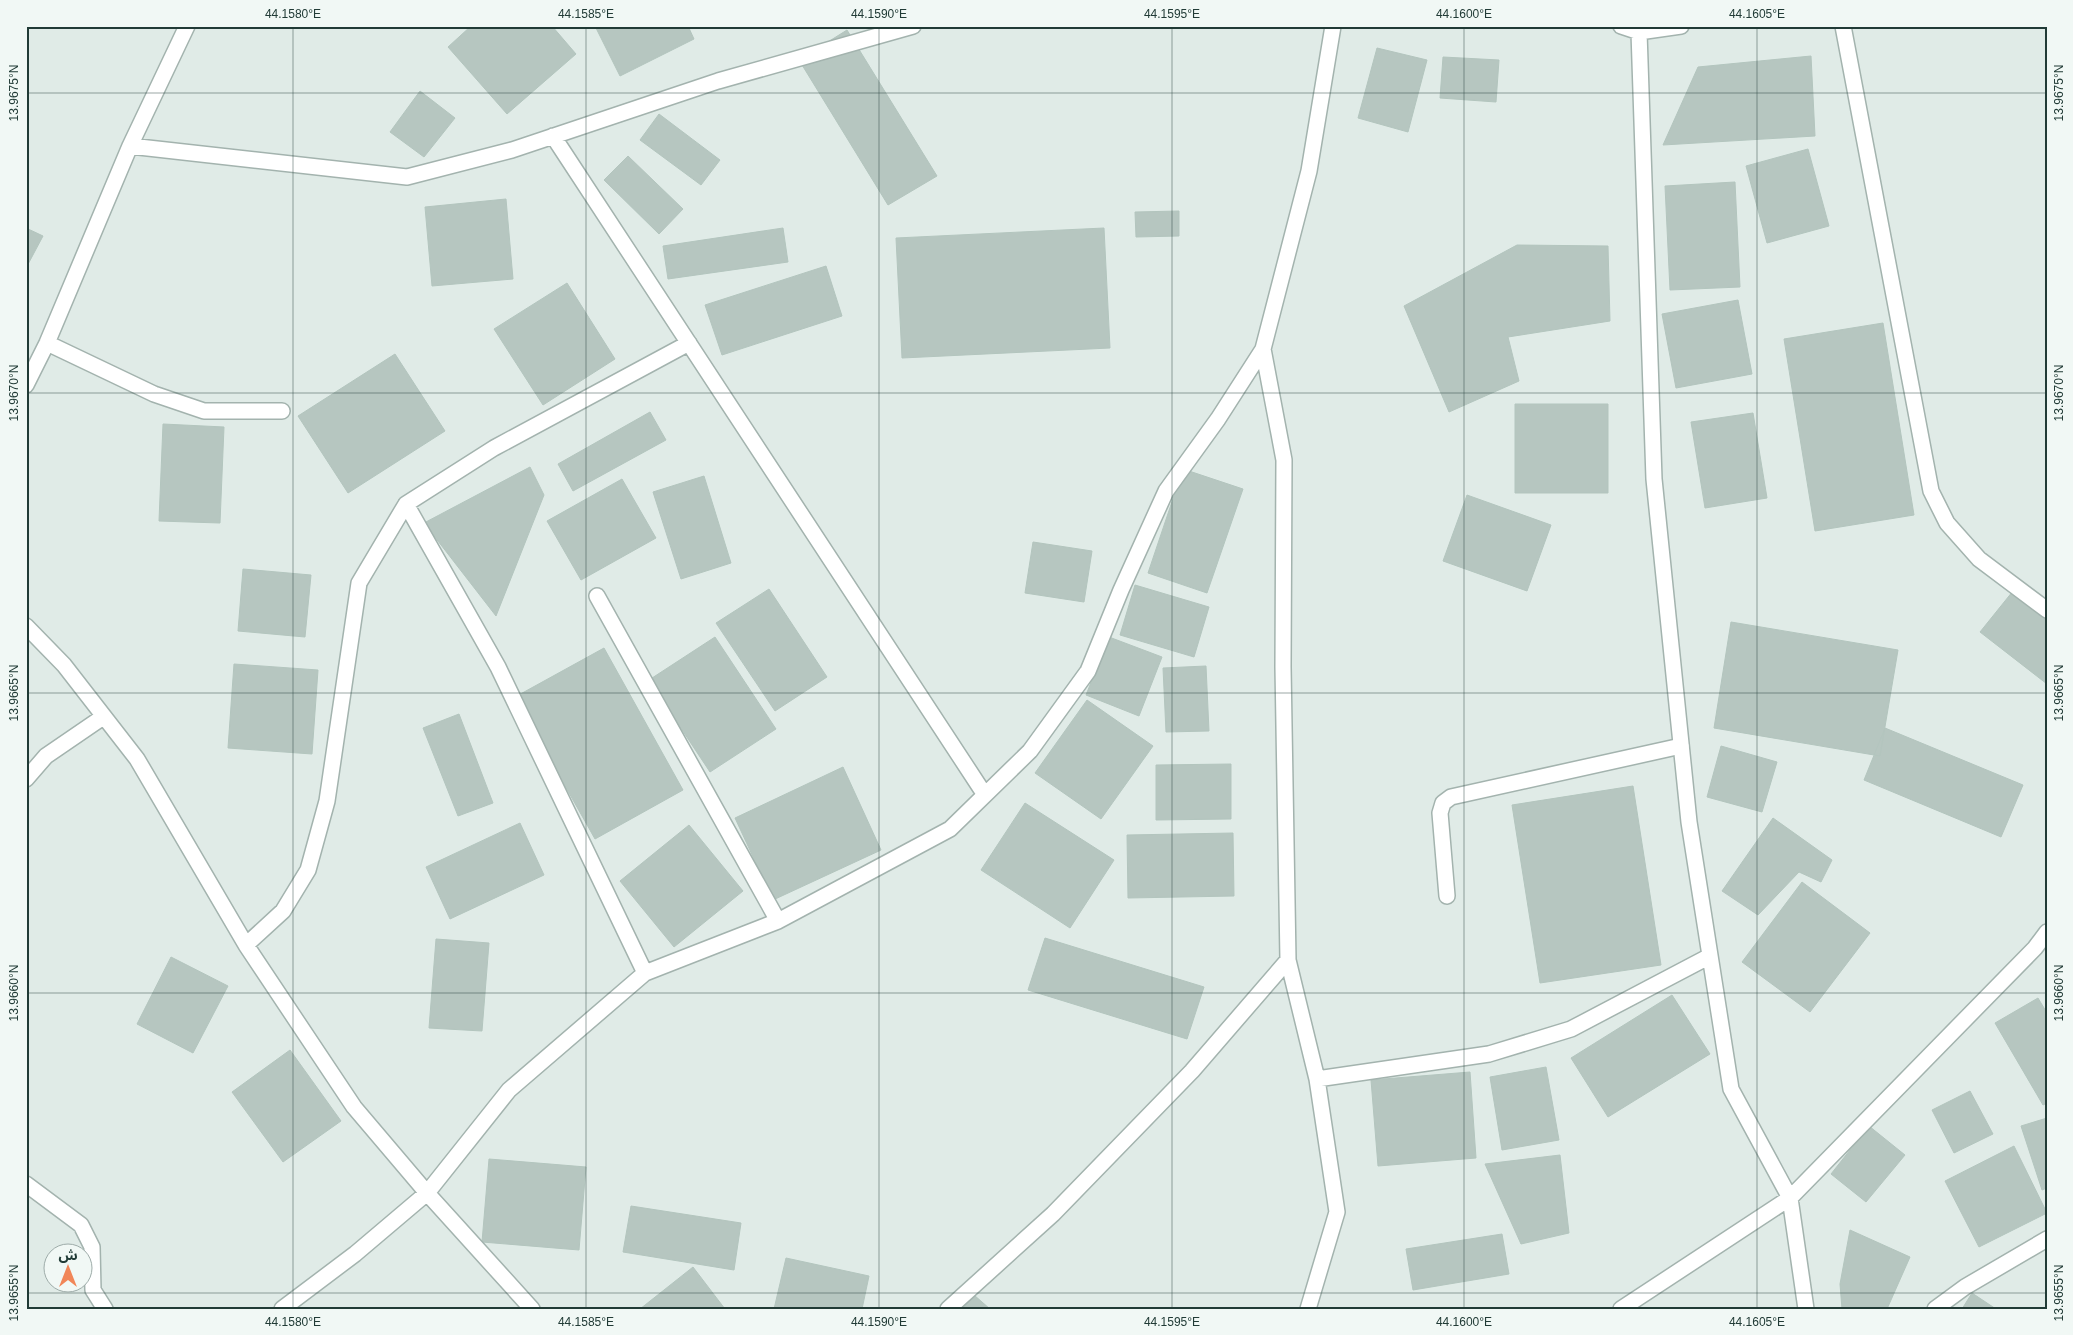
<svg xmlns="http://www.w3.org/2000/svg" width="2073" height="1335" font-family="Helvetica,'Noto Sans Arabic',sans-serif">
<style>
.building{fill:#b6c6c0;stroke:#b3c5be}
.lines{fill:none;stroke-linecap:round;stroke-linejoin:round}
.lane-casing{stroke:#a3b3ae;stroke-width:18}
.street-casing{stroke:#a3b3ae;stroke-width:18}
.lane{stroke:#fff;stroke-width:15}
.street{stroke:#fff;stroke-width:15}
.ticks{fill:none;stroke:#213b36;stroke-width:1;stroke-opacity:0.45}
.neatline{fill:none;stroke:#213b36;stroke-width:2}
.ticks-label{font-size:12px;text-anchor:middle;fill:#213b36}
</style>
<rect width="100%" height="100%" fill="#e0ebe7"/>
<path class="building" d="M 471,26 L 552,26 L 576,54 L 507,114 L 448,47 Z
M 595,26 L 688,26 L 694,39 L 620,76 Z
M 847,30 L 937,176 L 888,205 L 799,60 Z
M 1377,48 L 1427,60 L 1408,132 L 1358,118 Z
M 1811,56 L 1815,136 L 1663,145 L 1698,67 Z
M 1443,57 L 1499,60 L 1496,102 L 1440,98 Z
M 420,91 L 455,118 L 424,157 L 390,132 Z
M 659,114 L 720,160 L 701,185 L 640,140 Z
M 1808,149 L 1829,226 L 1767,243 L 1746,166 Z
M 628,156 L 683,209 L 659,234 L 604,180 Z
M 1735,182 L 1740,287 L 1670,290 L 1665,186 Z
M 506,199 L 513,279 L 432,286 L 425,207 Z
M 1179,211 L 1179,236 L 1136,237 L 1135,212 Z
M 26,228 L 43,236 L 26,268 Z
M 783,228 L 788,262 L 668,279 L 663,246 Z
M 1104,228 L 1110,348 L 902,358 L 896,238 Z
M 1517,245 L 1608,246 L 1610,321 L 1508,337 L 1519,381 L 1449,412 L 1404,306 Z
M 826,266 L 842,316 L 722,355 L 705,305 Z
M 567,283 L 615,359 L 543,405 L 494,329 Z
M 1738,300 L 1752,374 L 1676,388 L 1662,314 Z
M 1883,323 L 1914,515 L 1815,531 L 1784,339 Z
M 395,354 L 445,431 L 348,493 L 298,416 Z
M 1515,404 L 1608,404 L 1608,493 L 1515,493 Z
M 650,412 L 666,440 L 573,491 L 558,464 Z
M 1753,413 L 1767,498 L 1705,508 L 1691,422 Z
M 163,424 L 224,427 L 220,523 L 159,521 Z
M 530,467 L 544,495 L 496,616 L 424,523 Z
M 1183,469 L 1243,489 L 1207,593 L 1148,573 Z
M 704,476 L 731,563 L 681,579 L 653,492 Z
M 622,479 L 656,538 L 581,580 L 547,521 Z
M 1467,495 L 1551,525 L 1527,591 L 1443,561 Z
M 1033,542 L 1092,551 L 1084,602 L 1025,593 Z
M 243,569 L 311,575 L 305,637 L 238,631 Z
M 1135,585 L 1209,607 L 1194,657 L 1120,635 Z
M 769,589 L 827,677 L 775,711 L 716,623 Z
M 2013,591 L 2047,618 L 2047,684 L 1980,632 Z
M 1731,622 L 1898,650 L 1880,756 L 1714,728 Z
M 715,637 L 776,729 L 710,772 L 649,680 Z
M 1109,637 L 1162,657 L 1139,716 L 1086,695 Z
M 604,648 L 683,790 L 595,839 L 515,697 Z
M 234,664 L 318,670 L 312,754 L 228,748 Z
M 1206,666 L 1209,731 L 1166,732 L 1163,668 Z
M 1087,700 L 1153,746 L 1101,819 L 1035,773 Z
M 459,714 L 493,803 L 458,816 L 423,728 Z
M 1885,728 L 2023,785 L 2001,837 L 1864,780 Z
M 1721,746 L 1777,762 L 1762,812 L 1707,797 Z
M 1231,764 L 1231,819 L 1156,820 L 1156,765 Z
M 843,767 L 881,850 L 773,900 L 735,818 Z
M 1633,786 L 1661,965 L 1540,983 L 1512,805 Z
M 1025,803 L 1114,860 L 1070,928 L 981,870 Z
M 1773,818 L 1832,860 L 1821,882 L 1799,872 L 1758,915 L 1722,891 Z
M 520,823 L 544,875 L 450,919 L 426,867 Z
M 689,825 L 743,891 L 674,947 L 620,881 Z
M 1233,833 L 1234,896 L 1128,898 L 1127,835 Z
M 1802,882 L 1870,933 L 1810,1012 L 1742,962 Z
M 1045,938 L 1204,987 L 1187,1039 L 1028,990 Z
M 436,939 L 489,943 L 482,1031 L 429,1028 Z
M 171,957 L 228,986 L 193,1053 L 137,1024 Z
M 1672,995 L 1710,1054 L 1608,1117 L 1571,1058 Z
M 2038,998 L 2047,1013 L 2047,1103 L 2043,1105 L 1995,1023 Z
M 290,1050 L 341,1121 L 283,1162 L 232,1092 Z
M 1546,1067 L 1559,1140 L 1502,1150 L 1490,1077 Z
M 1470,1072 L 1476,1158 L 1378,1166 L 1371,1080 Z
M 1970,1091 L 1993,1134 L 1954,1153 L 1932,1110 Z
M 2047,1118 L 2047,1188 L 2042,1190 L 2021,1126 Z
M 1869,1126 L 1905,1155 L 1866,1202 L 1831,1174 Z
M 2014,1146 L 2047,1213 L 1979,1247 L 1945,1181 Z
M 1560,1155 L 1569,1233 L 1521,1244 L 1485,1164 Z
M 489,1159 L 586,1167 L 579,1250 L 482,1242 Z
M 631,1206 L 741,1223 L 734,1270 L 623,1252 Z
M 1850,1230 L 1910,1257 L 1887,1309 L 1842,1309 L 1840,1284 Z
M 1502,1234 L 1509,1274 L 1413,1290 L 1406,1249 Z
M 786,1258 L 869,1276 L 862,1309 L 774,1309 Z
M 693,1267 L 725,1309 L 640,1309 Z
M 1972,1293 L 1996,1309 L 1962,1309 Z
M 974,1295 L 990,1309 L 962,1309 Z"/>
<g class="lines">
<g class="lane-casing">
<path id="lane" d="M 1447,896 L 1440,813 L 1443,803 L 1451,797 L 1681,746"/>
</g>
<g class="street-casing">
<path id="street" d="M 1621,26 L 1639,32
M 1681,26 L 1639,32 L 1654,479 L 1689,822 L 1731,1089 L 1790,1198 L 1806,1309
M 1843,26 L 1931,491 L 1947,523 L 1979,559 L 2047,610
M 553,136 L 985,795
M 130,146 L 407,177 L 512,150 L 718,81 L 913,26
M 47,343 L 154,394 L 204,411 L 282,411
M 1263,349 L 1284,460 L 1283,667 L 1288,960 L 1317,1079 L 1337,1212 L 1308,1309
M 26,385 L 47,343 L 130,146 L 187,26
M 406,504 L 498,667 L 645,973
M 597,596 L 778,921
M 26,626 L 64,665 L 137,759 L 246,945 L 354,1107 L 427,1193 L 532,1309
M 26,779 L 46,756 L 103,717
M 246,945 L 283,911 L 308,870 L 327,801 L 359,583 L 406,504 L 494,448 L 689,343
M 1317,1079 L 1489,1054 L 1571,1029 L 1710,956
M 26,1184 L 81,1225 L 92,1247 L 93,1290 L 105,1309
M 282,1309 L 355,1254 L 427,1193 L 509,1090 L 645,973 L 778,921 L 950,829 L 1030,751 L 1088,671 L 1121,590 L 1166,491 L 1218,419 L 1263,349 L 1309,171 L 1333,26
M 948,1309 L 1053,1214 L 1192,1071 L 1288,960
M 1621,1309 L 1790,1198 L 2035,948 L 2047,932
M 1935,1309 L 1965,1287 L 2047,1239"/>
</g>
<use href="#lane" class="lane"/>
<use href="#street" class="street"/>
</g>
<path class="ticks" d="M 293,26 L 293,1309M 586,26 L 586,1309M 879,26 L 879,1309M 1172,26 L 1172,1309M 1464,26 L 1464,1309M 1757,26 L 1757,1309M 26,93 L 2047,93M 26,393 L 2047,393M 26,693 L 2047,693M 26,993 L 2047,993M 26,1293 L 2047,1293"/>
<rect width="2073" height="1335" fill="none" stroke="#f1f8f5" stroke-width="55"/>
<g transform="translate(68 1268)"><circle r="24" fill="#f1f8f5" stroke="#9eaca9"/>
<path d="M0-4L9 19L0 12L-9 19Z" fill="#f18658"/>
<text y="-8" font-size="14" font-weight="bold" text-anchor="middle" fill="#213b36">ش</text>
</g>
<rect x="28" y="28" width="2018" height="1280" class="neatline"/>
<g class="ticks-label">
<text x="293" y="18">44.1580°E</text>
<text x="586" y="18">44.1585°E</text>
<text x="879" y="18">44.1590°E</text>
<text x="1172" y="18">44.1595°E</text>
<text x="1464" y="18">44.1600°E</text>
<text x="1757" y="18">44.1605°E</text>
<text transform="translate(14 93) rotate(-90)" y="4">13.9675°N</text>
<text transform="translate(2059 93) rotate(-90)" y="4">13.9675°N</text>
<text transform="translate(14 393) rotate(-90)" y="4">13.9670°N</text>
<text transform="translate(2059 393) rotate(-90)" y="4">13.9670°N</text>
<text transform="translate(14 693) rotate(-90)" y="4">13.9665°N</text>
<text transform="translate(2059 693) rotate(-90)" y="4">13.9665°N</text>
<text transform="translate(14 993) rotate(-90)" y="4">13.9660°N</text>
<text transform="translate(2059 993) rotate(-90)" y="4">13.9660°N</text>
<text transform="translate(14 1293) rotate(-90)" y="4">13.9655°N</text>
<text transform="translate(2059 1293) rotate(-90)" y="4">13.9655°N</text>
<text x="293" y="1326">44.1580°E</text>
<text x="586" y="1326">44.1585°E</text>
<text x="879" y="1326">44.1590°E</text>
<text x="1172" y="1326">44.1595°E</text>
<text x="1464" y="1326">44.1600°E</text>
<text x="1757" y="1326">44.1605°E</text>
</g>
</svg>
